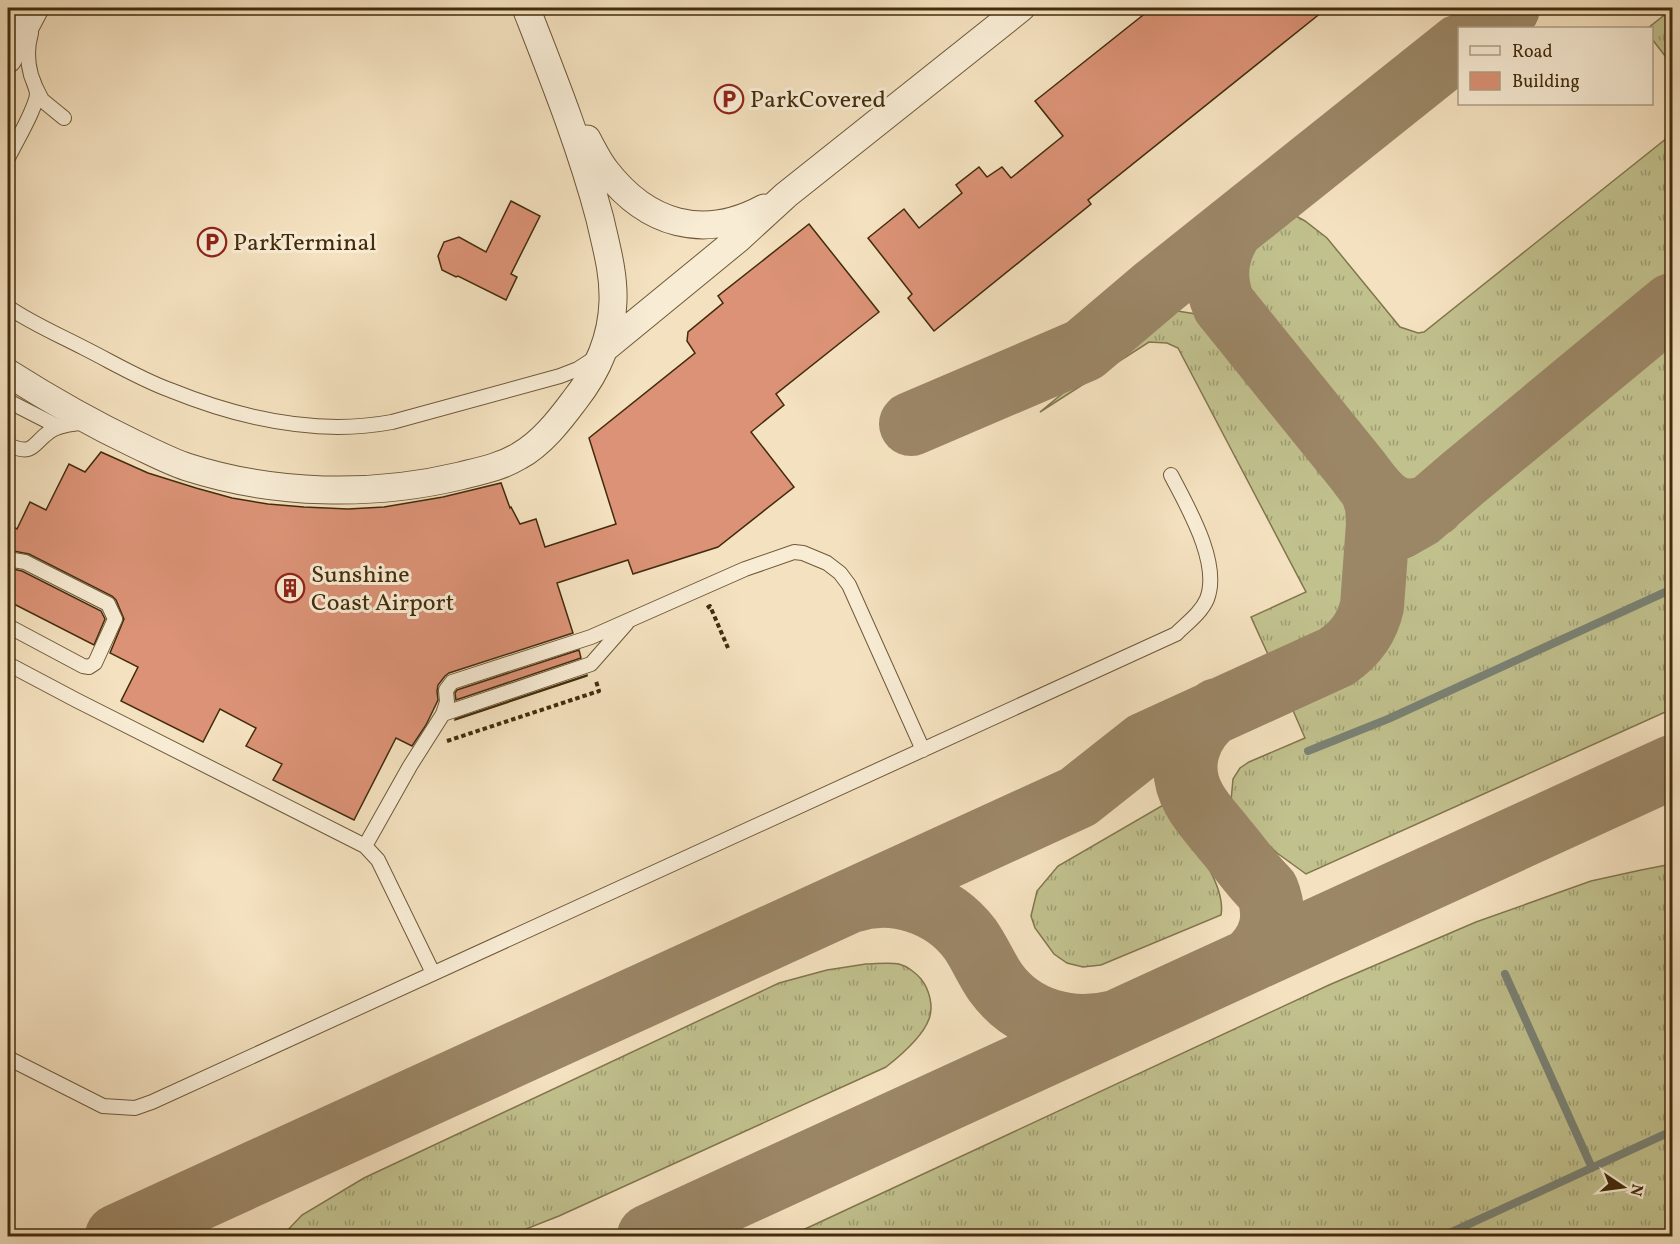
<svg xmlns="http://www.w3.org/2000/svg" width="1680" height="1244" font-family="Vollkorn,serif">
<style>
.grass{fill:url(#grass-tufts);stroke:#82764d;stroke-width:1.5}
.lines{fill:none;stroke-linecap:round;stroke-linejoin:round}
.stream{stroke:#7a8275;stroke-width:8}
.taxiway{stroke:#9b8666;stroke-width:64}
.building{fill:#db9276;stroke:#422c0c;stroke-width:1.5}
.lane-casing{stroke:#6e5939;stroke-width:16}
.street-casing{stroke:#6e5939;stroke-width:29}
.path{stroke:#422c0c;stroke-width:4;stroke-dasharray:4.5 3;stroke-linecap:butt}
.lane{stroke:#f8ecd5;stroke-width:14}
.street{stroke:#f8ecd5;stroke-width:27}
.labels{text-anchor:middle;stroke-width:6;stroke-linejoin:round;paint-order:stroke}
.poi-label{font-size:24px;fill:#422c0c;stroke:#f8ecd5;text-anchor:start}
</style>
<defs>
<pattern id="grass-tufts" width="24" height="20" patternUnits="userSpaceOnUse" patternTransform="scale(1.5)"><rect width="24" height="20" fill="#c1c18e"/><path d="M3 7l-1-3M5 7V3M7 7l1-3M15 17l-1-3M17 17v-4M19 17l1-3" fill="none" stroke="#9e9d72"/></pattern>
</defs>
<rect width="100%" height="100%" fill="#f4e1bf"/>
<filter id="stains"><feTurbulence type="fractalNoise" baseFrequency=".00333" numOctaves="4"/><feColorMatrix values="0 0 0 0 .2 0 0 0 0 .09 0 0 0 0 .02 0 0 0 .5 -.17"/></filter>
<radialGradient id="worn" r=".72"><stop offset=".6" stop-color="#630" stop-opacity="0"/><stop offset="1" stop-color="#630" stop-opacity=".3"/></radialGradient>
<path class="grass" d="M 1672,9 L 1672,65 L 1652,39 L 1652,28 L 1648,28 Z
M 1672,134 L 1672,284 L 1439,477 C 1422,483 1409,487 1393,480 L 1245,299 C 1236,282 1234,262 1245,244 C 1251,235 1275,219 1285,210 L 1305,221 L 1327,238 L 1400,327 L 1418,333 L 1424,332 Z
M 1171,310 L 1196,314 L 1214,325 L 1346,485 L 1356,512 L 1353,580 L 1349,600 L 1340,618 L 1327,631 L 1271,661 L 1251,617 L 1306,592 L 1178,348 L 1167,343 L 1149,342 L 1040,412 L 1157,315 Z
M 1672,325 L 1672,709 L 1306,874 L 1277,853 L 1248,825 L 1238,815 L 1231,801 L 1233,779 L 1240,768 L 1249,762 L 1305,738 L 1288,699 C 1334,679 1386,665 1393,607 C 1395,589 1395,570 1396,552 Z
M 1165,804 C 1184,830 1227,882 1221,915 L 1101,965 L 1083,967 L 1067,963 L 1054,954 L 1035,928 L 1031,916 L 1037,891 L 1058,866 Z
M 1672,864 L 1672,1236 L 790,1236 L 1329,985 L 1476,922 L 1591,881 L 1641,870 Z
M 866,964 C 876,964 889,962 899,964 C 907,966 916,973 921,979 C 929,989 934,1006 929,1019 C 923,1036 900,1056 886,1067 L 559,1216 L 508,1236 L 282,1236 L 302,1215 L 364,1178 L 779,983 L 827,970 Z"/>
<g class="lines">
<path class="stream" d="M 1308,751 L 1388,719 L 1672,589
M 1505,974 L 1592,1168
M 1443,1236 L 1672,1131"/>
<path class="taxiway" d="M 1481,28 L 1508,8
M 1233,227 C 1216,251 1212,278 1224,305 L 1358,471 C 1379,500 1395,521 1433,505
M 911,424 L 1084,350 L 1157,288 L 1460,46
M 1398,528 L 1419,516 L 1462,479 L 1672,305
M 1217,710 C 1188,730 1176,767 1194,799 C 1202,814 1215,827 1225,840 C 1239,856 1251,875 1267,890 C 1278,917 1271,942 1249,961
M 851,901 C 894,887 943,903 970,939 C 980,953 986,969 996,983 C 1024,1021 1071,1033 1115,1022
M 117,1236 L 1078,797 L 1145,744 L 1336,657 C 1355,644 1367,629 1372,606 L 1378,524 L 1377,505 L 1372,490
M 649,1236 L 1672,767"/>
</g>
<path class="building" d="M 1152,8 L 1327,8 L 1088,200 L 1091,204 L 934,331 L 908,298 L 912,294 L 868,238 L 904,209 L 919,228 L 962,193 L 956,185 L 979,167 L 987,177 L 1002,167 L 1011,178 L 1063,136 L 1035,101 Z
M 511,201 L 540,216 L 511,274 L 517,277 L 506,300 L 458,276 L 456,277 L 442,270 L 438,256 L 444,242 L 459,237 L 486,252 Z
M 809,224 L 879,312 L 776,394 L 784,405 L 751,432 L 794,487 L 718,547 L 633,574 L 628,560 L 557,583 L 573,633 L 449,673 L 445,676 L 438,685 L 437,691 L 438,700 L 426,725 L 412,746 L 396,738 L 354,820 L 273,780 L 282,764 L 246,746 L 256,728 L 220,709 L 203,742 L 121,701 L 138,667 L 110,653 L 124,619 L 116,600 L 112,596 L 29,554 L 8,550 L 8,524 L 17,529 L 30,502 L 46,510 L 69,464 L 85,472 L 101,452 L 148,473 L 196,488 L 232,498 L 268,504 L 304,507 L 348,509 L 384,507 L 443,497 L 501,483 L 510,508 L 511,507 L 520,524 L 536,519 L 545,547 L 616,524 L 589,438 L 695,353 L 687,341 L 688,332 L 723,303 L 718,296 Z
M 8,568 L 22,571 L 101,611 L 105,619 L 94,645 L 8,601 Z
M 579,650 L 581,658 L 456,700 L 455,693 L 457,690 Z
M 587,675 L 587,676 L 455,720 L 455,719 Z"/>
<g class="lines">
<g class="lane-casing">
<path id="lane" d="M 36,88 L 42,100 L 64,118
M 8,158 C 15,143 37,107 37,93 C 36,87 33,81 31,75 C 27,61 27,47 31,33
M 8,307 C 31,323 59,335 84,348 C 112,362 140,379 170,390 C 239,418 317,436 392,422 L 560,376 L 578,369 L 595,358
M 8,401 L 59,427
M 8,445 C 34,456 31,445 49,432 C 58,424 75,424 86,422
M 8,559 L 25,562 L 108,604 L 115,619 L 95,663 L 89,667 L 83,666 L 8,626
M 8,664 L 76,700 L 365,846 L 378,860 L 433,973
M 443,714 L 591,664 L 627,623
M 365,846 L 410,766 L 443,714 L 447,702 L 446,690 L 452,682 L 591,637 L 745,569 L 794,552 L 803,553 L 827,563 L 840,573 L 849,585 L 923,750
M 8,1058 L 103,1106 L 135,1108 L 152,1102 L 1176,634 C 1187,623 1201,613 1207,599 C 1221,563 1187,506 1171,475"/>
</g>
<g class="street-casing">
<path id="street" d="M 8,59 L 35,8
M 587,139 C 593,150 598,161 606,171 C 647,224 703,241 764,208
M 605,348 L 738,239 L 786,195 L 1021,8
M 8,373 C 49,399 91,423 135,444 C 152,452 169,461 187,467 C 274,495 372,497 460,476 C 480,471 501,467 519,456 C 541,444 559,421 574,401 C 597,372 612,338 613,301 C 614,273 606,246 600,219 C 581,147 553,77 526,8"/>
</g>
<path class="path" d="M 707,608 L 710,606 L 728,648
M 447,741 L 599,691 L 596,681"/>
<use href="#lane" class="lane"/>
<use href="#street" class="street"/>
</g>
<defs>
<g id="parking-ring" transform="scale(1.5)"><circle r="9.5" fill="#f8ecd5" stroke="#8f2418" stroke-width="1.5"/><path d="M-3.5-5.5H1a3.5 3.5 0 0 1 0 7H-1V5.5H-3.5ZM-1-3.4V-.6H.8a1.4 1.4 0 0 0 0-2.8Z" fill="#8f2418"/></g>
<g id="building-ring" transform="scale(1.5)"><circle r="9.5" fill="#f8ecd5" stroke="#8f2418" stroke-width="1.5"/><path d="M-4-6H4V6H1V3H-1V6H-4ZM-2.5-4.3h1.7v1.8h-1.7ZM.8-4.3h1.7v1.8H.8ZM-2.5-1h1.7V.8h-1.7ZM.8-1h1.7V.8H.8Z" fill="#8f2418"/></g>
</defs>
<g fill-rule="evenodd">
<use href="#parking-ring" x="729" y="99"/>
<use href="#parking-ring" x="212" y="242"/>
<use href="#building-ring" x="290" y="588"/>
</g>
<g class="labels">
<g class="poi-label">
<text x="750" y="107">ParkCovered</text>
<text x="233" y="250">ParkTerminal</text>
<text x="311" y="582">Sunshine<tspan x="311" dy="28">Coast Airport</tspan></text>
</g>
</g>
<rect width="1680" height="1244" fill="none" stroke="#f4e1bf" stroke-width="30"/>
<rect x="9" y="9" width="1662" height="1226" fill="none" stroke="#422c0c" stroke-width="3"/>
<rect x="15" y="15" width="1650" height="1214" fill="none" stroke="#422c0c" stroke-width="1.5"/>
<rect x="1458" y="27" width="195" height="78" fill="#f8ecd5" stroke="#af9f85" stroke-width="1.5"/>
<rect x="1470" y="46" width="30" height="9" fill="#f8ecd5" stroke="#af9f85" stroke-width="1.5"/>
<text x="1512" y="57" font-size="18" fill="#422c0c">Road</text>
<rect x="1470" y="72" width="30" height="18" fill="#db9276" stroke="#af9f85" stroke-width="1.5"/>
<text x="1512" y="87" font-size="18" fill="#422c0c">Building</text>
<g transform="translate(1623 1187) rotate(103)" stroke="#f8ecd5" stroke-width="4.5" paint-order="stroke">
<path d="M0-4.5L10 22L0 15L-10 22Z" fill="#422c0c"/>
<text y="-9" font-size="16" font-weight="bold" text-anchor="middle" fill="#422c0c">N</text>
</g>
<rect width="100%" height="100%" filter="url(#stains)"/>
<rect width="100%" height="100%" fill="url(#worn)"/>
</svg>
